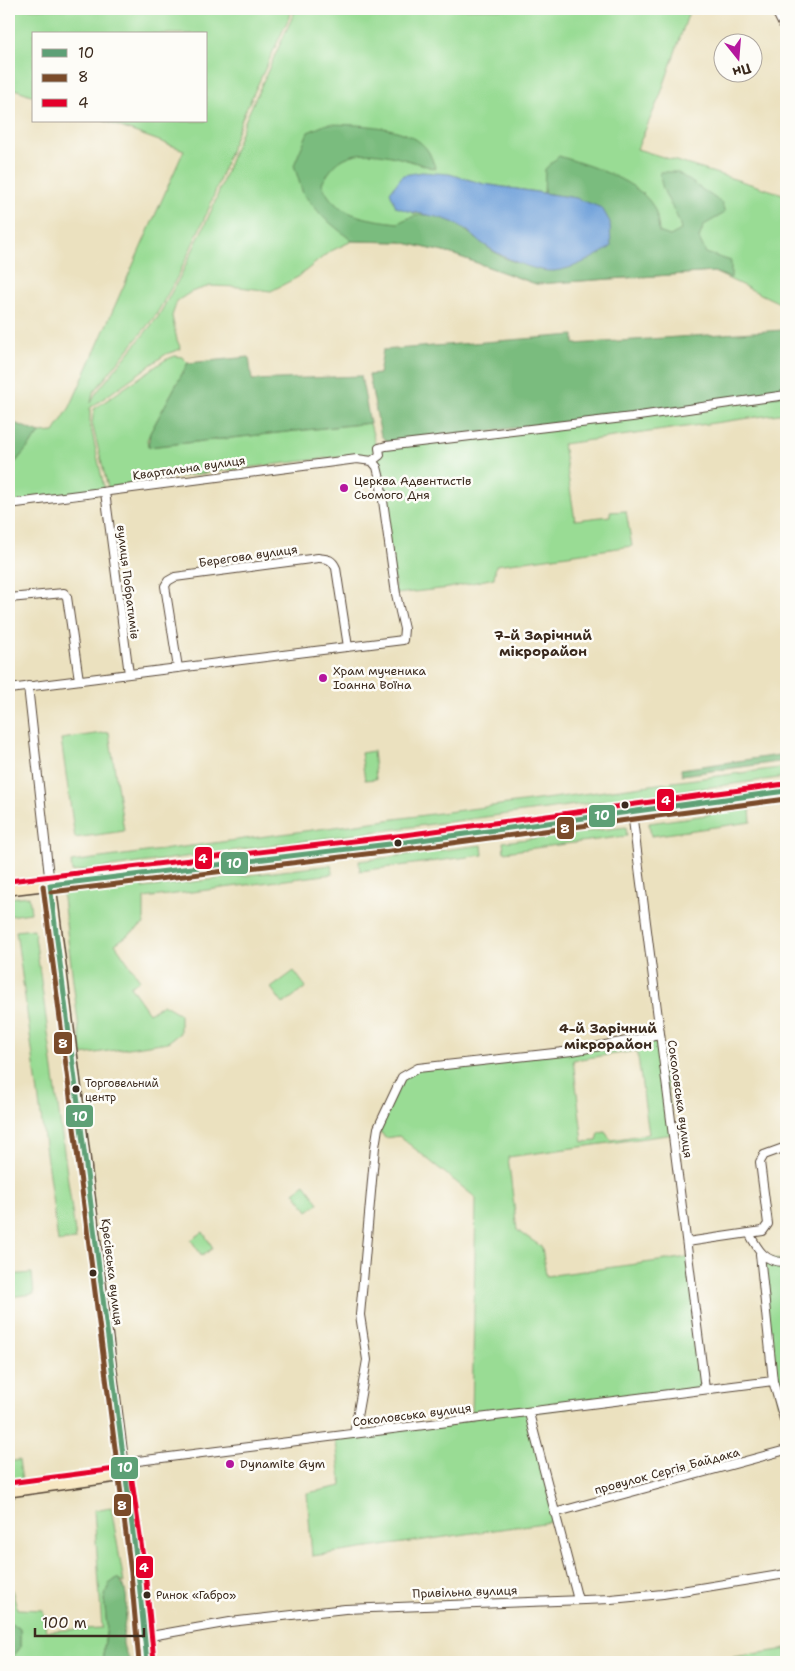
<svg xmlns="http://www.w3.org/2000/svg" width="795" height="1671" font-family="'Shantell Sans',sans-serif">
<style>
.green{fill:#99dc94;stroke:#6a8359;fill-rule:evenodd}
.forest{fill:#7abc7e;stroke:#5a734e}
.water{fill:#70a1da;stroke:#56667c}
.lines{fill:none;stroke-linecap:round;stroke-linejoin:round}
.street-casing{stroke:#554536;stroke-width:10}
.secondary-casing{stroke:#554536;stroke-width:14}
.street{stroke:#fff;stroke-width:8}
.secondary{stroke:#f8e8c3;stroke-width:11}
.bus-1-casing{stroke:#fdfcf7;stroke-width:9}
.bus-2-casing{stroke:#fdfcf7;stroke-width:9}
.bus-3-casing{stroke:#fdfcf7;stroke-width:9}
.bus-1{stroke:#5ea076;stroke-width:5}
.bus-2{stroke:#7a4b2a;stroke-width:5}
.bus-3{stroke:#e4002b;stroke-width:5}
.poi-dot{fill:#b5179e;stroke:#fdfcf7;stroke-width:2}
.bus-dot{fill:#3b2a1e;stroke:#fdfcf7;stroke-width:2}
.labels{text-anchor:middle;stroke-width:5;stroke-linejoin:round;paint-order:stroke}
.bus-label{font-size:11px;fill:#3b2a1e;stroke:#fdfcf7;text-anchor:start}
.street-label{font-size:12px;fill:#3b2a1e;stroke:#fdfcf7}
.poi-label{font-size:12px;fill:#3b2a1e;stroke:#fdfcf7;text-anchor:start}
.neighbourhood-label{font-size:14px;font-weight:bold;fill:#3b2a1e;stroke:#fdfcf7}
.line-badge{stroke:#fdfcf7;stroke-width:2}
.badge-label{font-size:14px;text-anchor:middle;font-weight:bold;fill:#fff}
</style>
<rect width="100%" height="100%" fill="#fdfcf7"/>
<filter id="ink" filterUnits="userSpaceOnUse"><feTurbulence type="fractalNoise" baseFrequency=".02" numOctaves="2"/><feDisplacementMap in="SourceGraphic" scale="10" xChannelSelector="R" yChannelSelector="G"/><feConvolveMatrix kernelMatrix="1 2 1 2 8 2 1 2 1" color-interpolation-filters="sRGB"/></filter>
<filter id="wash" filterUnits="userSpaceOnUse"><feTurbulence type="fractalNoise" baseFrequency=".0096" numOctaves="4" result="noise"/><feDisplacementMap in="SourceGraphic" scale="20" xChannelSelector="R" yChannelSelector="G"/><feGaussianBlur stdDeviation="1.12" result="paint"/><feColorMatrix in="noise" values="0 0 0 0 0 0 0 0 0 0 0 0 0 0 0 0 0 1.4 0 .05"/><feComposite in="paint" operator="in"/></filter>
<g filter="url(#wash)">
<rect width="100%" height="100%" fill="#ebe1bf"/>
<path class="green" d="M 9,9 L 293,9 L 243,116 L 210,206 L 179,274 L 156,315 L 93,393 L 91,403 L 96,393 L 158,317 L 181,275 L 213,207 L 246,119 L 296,9 L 690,9 L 660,96 L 637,149 L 786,195 L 786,306 L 714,272 L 536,284 L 452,254 L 401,242 L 352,241 L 329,252 L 298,277 L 271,291 L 239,287 L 210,286 L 191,292 L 177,301 L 172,316 L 177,340 L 181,349 L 166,354 L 90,408 L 90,423 L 105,492 L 9,504 L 9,470 L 40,433 L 54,432 L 70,407 L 184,150 L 104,121 L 206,121 L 206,34 L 34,34 L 34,96 L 9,87 ZM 449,174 L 484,184 L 576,198 L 413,214 Z
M 175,356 L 182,357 L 188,363 L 150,433 L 147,440 L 148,447 L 370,423 L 377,451 C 366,460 343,456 329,458 C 255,467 181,475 108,488 L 92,423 L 94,409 L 165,360 Z
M 786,395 L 786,413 L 563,444 L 575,520 L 610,516 L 610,512 L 626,511 L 632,546 L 496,565 L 494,578 L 449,588 L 396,594 L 380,479 L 372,461 L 379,448 Z
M 109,732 L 124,831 L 75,838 L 61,739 Z
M 373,751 L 376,779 L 365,780 L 361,753 Z
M 786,767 L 786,777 L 72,872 L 71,862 Z
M 750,809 L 751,822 L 651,836 L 649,823 Z
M 626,827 L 627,836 L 504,852 L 503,842 Z
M 482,845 L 483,855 L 360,871 L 359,861 Z
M 331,865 L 333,874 L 144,898 L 144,924 L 115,944 L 140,980 L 130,986 L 149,1013 L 163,1004 L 180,1014 L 180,1033 L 168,1042 L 82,1055 L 62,890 L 142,881 L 143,888 Z
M 29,896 L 31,913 L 9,916 L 9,898 Z
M 34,929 L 76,1240 L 58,1242 L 16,931 Z
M 294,971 L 306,987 L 283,1004 L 271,988 Z
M 660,1035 L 674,1134 L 508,1157 L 517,1230 L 542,1247 L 546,1276 L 689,1257 L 705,1389 L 529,1413 L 557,1521 L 312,1556 L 307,1493 L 342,1486 L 335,1436 L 472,1419 L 476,1198 L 399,1136 L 385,1138 L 378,1128 L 402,1077 L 418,1068 L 538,1055 ZM 637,1051 L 649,1134 L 611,1140 L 605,1132 L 599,1133 L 597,1141 L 583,1142 L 573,1060 Z
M 305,1184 L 319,1203 L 308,1211 L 294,1192 Z
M 203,1232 L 213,1248 L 202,1256 L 191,1240 Z
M 760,1254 L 786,1262 L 786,1401 L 779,1404 Z
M 32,1273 L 34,1294 L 9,1297 L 9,1275 Z
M 19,1460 L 22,1481 L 9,1483 L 9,1462 Z
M 111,1507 L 124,1583 L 117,1578 L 110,1584 L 104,1599 L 107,1626 L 102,1662 L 9,1662 L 20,1648 L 20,1629 L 9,1623 L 9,1586 L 11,1586 L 17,1609 L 43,1610 L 46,1631 L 102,1628 L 94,1510 Z
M 786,1649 L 786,1662 L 701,1662 Z"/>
<path class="forest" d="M 327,124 C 356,125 406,124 426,148 C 431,154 433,163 436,169 C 412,162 370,145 345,158 C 334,163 328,174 322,183 C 333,216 367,219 398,223 C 443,198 466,236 501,256 C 511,262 524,264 535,267 L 576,198 L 544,193 L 545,169 L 559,156 C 587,165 633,178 651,203 C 657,211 658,222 659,232 L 670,236 L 681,230 C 678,209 660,196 660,172 L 677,172 L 722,203 L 725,213 L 704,225 L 699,238 L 706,253 L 731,261 L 731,278 L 714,272 L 536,284 L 452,254 L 401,242 L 352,241 L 324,218 L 303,194 L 294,165 L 308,132 Z
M 783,330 L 784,342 L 786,343 L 786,395 L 400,442 L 389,443 L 381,436 L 369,375 L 379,374 L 383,350 L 574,335 L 574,344 Z
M 249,357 L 252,380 L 361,376 L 370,423 L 148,447 L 150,433 L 188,363 Z
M 9,421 L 40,433 L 9,470 Z
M 786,754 L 786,761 L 682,775 L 681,769 Z
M 117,1578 C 135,1593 122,1623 123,1644 C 124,1650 128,1657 131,1662 L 102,1662 L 107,1626 L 104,1599 L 109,1584 Z
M 9,1623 L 20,1629 L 20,1648 L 9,1661 Z"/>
<path class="water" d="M 422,172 L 449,174 L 484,184 L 576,198 L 602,208 L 610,222 L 611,247 C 595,257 574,269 554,271 C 534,272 502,257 486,246 C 477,241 471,232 462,227 C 441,214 418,216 396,207 L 390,192 L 403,175 Z"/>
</g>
<g filter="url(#ink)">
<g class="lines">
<g class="street-casing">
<path id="street" d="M 771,9 L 778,15 L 786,31
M 372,461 L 380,455 L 379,448 L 386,446 L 632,417 L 786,395
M 105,492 L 129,674
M 9,504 L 357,459 L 372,461
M 9,598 L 64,593 L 67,597 L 79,680
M 178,668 L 165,586 L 168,581 L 175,577 L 318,558 C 328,559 332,559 336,568 L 348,647
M 28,686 L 50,885
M 9,689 L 403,640 L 404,629 L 396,594 L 380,479 L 377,467 L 372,461
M 632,812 L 705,1389
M 749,1233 L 763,1231 L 768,1224 L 760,1162 L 764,1155 L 786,1147
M 687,1242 L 749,1233 C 758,1250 765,1263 786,1262
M 760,1254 L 773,1381 L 786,1426
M 529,1413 L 578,1600
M 354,1434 L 367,1360 L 360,1315 L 375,1147 L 378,1128 L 402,1077 L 418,1068 L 572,1051 L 660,1035
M 122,1463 L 773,1381
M 554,1513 L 786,1450
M 145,1637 L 230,1622 L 345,1609 L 611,1599 L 663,1594 L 786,1574"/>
</g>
<g class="secondary-casing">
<path id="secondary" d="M 50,885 L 124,1475 L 138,1572 L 147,1662
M 9,889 L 398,843 L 786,791
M 9,1491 L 124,1475"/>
</g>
<use href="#street" class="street"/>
<use href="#secondary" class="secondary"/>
<g class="bus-1-casing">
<path id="bus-1" d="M 50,885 L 138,1572 L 147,1662
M 50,885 L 398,843 L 786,791"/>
</g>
<g class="bus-2-casing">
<path id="bus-2" d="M 43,886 L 131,1573 L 139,1662
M 51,892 L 399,850 L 786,799"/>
</g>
<g class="bus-3-casing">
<path id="bus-3" d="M 9,881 L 397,836 L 785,784
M 131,1474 L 145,1571 L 154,1661
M 9,1483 L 123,1468"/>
</g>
<use href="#bus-1" class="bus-1"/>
<use href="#bus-2" class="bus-2"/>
<use href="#bus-3" class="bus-3"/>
</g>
</g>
<g class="poi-dot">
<circle cx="344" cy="488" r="5"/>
<circle cx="323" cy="678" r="5"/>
<circle cx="230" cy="1464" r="5"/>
</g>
<g class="bus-dot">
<circle cx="625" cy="805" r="4.5"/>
<circle cx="398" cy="843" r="4.5"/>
<circle cx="76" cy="1089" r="4.5"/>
<circle cx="93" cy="1273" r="4.5"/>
<circle cx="147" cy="1595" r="4.5"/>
</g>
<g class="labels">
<g class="bus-label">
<text x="85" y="1087">Торговельний<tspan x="85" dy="14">центр</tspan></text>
<text x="156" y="1599">Ринок «Габро»</text>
</g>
<g class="street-label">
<text transform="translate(189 468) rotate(-8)" y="4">Квартальна вулиця</text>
<text transform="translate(248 556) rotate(-8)" y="4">Берегова вулиця</text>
<text transform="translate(128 582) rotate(83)" y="4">вулиця Побратимів</text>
<text transform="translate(680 1099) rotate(82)" y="4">Соколовська вулиця</text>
<text transform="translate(112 1272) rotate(83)" y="4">Кресівська вулиця</text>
<text transform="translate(412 1415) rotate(-7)" y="4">Соколовська вулиця</text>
<text transform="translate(667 1471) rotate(-15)" y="4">провулок Сергія Байдака</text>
<text transform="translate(465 1592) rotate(-2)" y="4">Привільна вулиця</text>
</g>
<g class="poi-label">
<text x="354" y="485">Церква Адвентистів<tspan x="354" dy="14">Сьомого Дня</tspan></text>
<text x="333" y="675">Храм мученика<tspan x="333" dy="14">Іоанна Воїна</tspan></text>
<text x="240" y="1468">Dynamite Gym</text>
</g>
<g class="neighbourhood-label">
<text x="543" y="640">7-й Зарічний<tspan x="543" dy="16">мікрорайон</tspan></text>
<text x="608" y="1033">4-й Зарічний<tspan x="608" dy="16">мікрорайон</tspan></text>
</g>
</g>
<g class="line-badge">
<rect x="656" y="788" width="19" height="24" rx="5" fill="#e4002b"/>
<rect x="588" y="804" width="28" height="24" rx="5" fill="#5ea076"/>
<rect x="556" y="816" width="19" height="24" rx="5" fill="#7a4b2a"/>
<rect x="194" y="846" width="19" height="24" rx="5" fill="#e4002b"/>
<rect x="220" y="851" width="29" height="24" rx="5" fill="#5ea076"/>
<rect x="53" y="1031" width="20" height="24" rx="5" fill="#7a4b2a"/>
<rect x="65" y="1104" width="29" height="24" rx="5" fill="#5ea076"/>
<rect x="110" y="1456" width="29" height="24" rx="5" fill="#5ea076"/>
<rect x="113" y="1493" width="19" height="24" rx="5" fill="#7a4b2a"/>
<rect x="135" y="1555" width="19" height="24" rx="5" fill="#e4002b"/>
</g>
<g class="badge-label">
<text x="666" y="805">4</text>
<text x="602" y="820">10</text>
<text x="565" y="833">8</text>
<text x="203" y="863">4</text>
<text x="234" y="868">10</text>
<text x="63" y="1048">8</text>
<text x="80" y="1121">10</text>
<text x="125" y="1472">10</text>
<text x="122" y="1510">8</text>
<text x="144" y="1572">4</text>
</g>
<rect width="795" height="1671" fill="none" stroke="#fdfcf7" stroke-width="30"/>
<rect x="32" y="32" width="175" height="90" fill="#fdfcf7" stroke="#afa8a0"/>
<rect x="42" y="49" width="25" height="8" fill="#5ea076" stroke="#afa8a0"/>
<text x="78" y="58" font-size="15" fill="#3b2a1e">10</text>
<rect x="42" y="74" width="25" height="8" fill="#7a4b2a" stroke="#afa8a0"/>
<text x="78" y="82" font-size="15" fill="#3b2a1e">8</text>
<rect x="42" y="99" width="25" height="8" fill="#e4002b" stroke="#afa8a0"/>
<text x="78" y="108" font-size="15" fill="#3b2a1e">4</text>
<g transform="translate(738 58) rotate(163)"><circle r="24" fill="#fdfcf7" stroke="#afa8a0"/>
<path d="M0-4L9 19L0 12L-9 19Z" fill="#b5179e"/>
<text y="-8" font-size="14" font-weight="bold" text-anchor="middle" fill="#3b2a1e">Пн</text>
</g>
<path d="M35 1628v8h109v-8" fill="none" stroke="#3b2a1e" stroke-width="2.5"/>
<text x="42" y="1628" font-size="15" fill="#3b2a1e" stroke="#fdfcf7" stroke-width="4" paint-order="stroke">100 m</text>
</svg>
